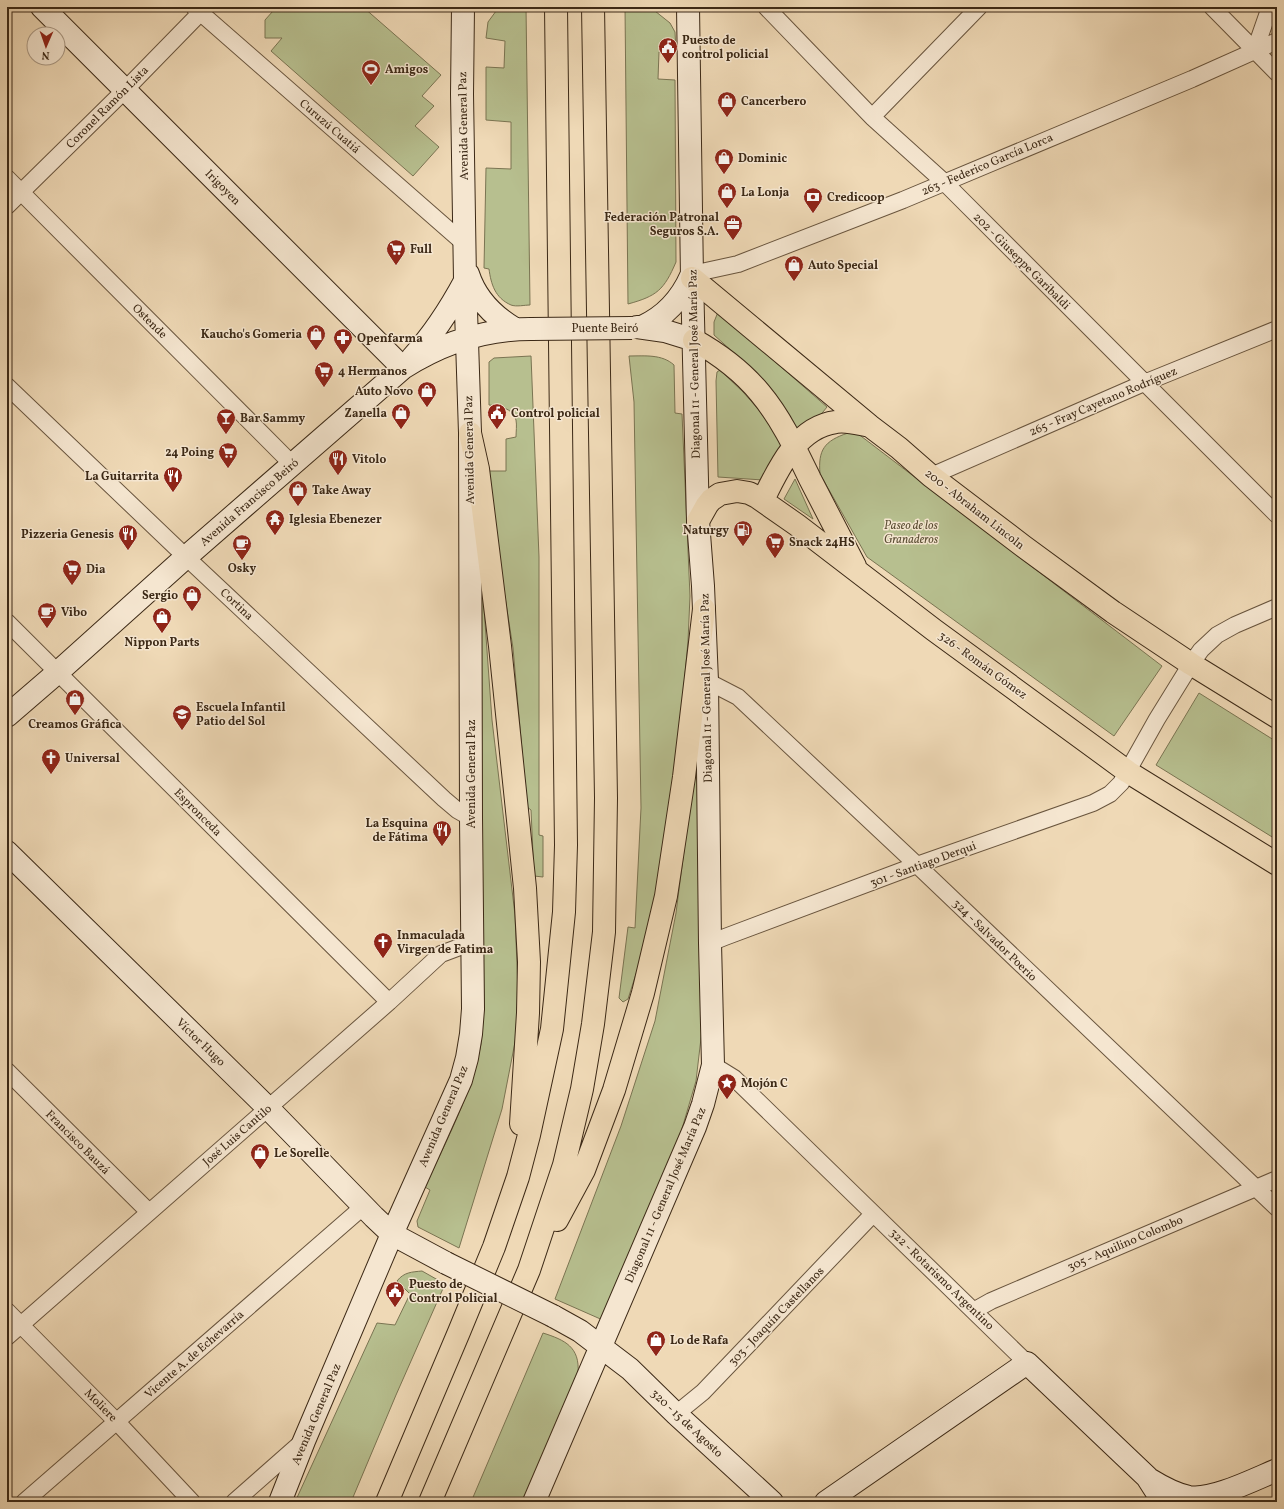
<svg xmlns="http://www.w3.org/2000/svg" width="1284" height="1509" font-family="Vollkorn,serif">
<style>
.green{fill:#b7bf8f;stroke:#7a7452}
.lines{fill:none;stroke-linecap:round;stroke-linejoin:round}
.street-casing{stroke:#69553e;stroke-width:18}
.secondary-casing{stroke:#3c2916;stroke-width:24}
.primary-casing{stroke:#3c2916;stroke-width:24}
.highway-casing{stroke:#3c2916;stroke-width:24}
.street{stroke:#f5e6d0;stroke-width:16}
.secondary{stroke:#f5e6d0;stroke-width:22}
.primary{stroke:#efd9b6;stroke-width:22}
.highway{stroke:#efd9b6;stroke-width:22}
.secondary-bridge-casing{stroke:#3c2916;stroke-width:24;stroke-linecap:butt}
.secondary-bridge{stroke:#f5e6d0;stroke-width:22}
.labels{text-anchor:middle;stroke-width:3;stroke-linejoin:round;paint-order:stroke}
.poi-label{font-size:12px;font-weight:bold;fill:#3c2916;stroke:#f5e6d0;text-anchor:start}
.street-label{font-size:12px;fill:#3c2916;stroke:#f5e6d0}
.park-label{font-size:12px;font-style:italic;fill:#5b4e34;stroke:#f5e6d0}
</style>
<rect width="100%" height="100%" fill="#efd9b6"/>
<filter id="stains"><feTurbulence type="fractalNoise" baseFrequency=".005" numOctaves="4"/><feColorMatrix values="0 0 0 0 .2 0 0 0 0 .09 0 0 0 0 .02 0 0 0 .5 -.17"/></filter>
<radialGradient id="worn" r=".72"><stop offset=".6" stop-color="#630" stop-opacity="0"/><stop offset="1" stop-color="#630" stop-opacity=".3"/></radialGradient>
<path class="green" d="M 273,7 L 363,7 L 441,75 L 422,96 L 434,106 L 415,126 L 439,147 L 413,176 L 271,51 L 282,38 L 265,38 L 265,20 L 273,11 Z
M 499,7 L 526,7 L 530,305 C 525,305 516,307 511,305 C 495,298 491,284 489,269 L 484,268 L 486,168 L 511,169 L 511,122 L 486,120 L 486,67 L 504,68 L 505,41 L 486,38 L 488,22 Z
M 625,7 L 650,7 L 670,23 L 675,32 L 676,52 L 659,52 L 658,79 L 675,80 L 676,262 C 664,290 657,296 628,304 Z
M 718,312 L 827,407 L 802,438 L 786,410 L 763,379 L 714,335 L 714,322 Z
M 531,356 L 539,557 L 539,835 L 543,836 L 543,877 L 534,876 L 531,810 L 527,807 L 513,648 L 496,540 L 488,471 L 506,471 L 506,439 L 516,437 C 516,432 517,425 516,420 C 513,408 499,406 489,405 L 489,362 L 494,358 Z
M 629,356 C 645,356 662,354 674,365 L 675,413 L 682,414 L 690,596 L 688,641 L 679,741 L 661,875 L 643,952 L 628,999 L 623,1002 L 619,998 L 628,927 L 635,928 L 641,808 L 634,402 Z
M 720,370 L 743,392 L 759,410 L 784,446 L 763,480 L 718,477 L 716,381 L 717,372 Z
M 848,433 L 857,433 L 1162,666 L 1114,736 L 867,557 L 820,474 C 818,450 824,441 848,433 Z
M 795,479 L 813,519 L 784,499 Z
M 480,553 L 492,720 L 515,915 L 518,992 L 516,1037 L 502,1109 L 459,1248 L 418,1227 L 417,1221 L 430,1190 L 425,1187 C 446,1141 471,1095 481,1044 Z
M 1199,693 L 1277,742 L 1277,840 L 1156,765 Z
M 698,741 L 703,1021 L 696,1081 L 671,1166 L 605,1321 L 555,1299 L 621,1126 L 655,1021 L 676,913 Z
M 422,1271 L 445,1284 L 396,1395 L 351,1502 L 295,1502 L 377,1323 L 395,1325 L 410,1294 L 397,1281 C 404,1272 412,1272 422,1271 Z
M 543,1333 C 565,1340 580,1347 578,1373 L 526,1502 L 471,1502 Z"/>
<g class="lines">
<g class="street-casing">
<path id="street" d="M 194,7 L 466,245
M 766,7 L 872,117 L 944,182 L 1277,515
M 1212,7 L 1277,73
M 1255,50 L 1270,7
M 872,117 L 979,7
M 7,178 L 292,464
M 7,206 L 125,90 L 206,7
M 692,274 L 738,264 L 903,200 L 1192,79 L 1277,41
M 7,386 L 186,557 L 444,799 L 457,810 L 471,818
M 931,476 L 1144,383 L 1277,329
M 7,622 L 389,1002
M 707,681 L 738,697 L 917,865 L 1277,1208
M 710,943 L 725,937 L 917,865 L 1093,803 L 1110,794 L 1121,783 L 1157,719 L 1191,664 L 1201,650 L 1217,635 L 1235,625 L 1277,607
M 713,1065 L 734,1078 L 1027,1363
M 7,1071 L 149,1212
M 975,1310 L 991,1301 L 1277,1179
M 7,1311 L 117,1422 L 192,1502
M 7,1337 L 389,1002 L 441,954 L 473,942
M 676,1414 L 703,1392 L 873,1214
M 24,1502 L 364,1206
M 234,1502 L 302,1442"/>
</g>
<g class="secondary-casing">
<path id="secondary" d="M 42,7 L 403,368
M 468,274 C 476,299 493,316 515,329
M 637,327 L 665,331 L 694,340
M 642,327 C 666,316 681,299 691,276
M 412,358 C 433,335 450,309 465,281
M 7,716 L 58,672 L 186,557 L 403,368 C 442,343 485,329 531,329
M 7,852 L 268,1108 L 374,1217 L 392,1234 L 446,1263
M 553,1316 L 580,1331 L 630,1369 L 676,1414 L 772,1502
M 1149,1479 C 1162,1487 1174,1494 1189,1497 C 1212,1501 1255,1479 1277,1470
M 280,1502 L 304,1441 L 392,1234 L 461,1080 L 467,1058 L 471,1034 L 473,1009 L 471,818 L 470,433 L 465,280 L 462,94 L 463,7
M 534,1502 L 695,1127 L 703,1104 L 713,1065 L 710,943 L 707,681 L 703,586 L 698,521 L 692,278 L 688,7
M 826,1502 L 1027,1363 L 1147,1477 L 1163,1502"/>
</g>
<g class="primary-casing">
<path id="primary" d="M 692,278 L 870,426 L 899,448 L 931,476 L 1023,546 L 1113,612 L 1191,664 L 1277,717
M 694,340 C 719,354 741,370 760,393 C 781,418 796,450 810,479 C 825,508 840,537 855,566
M 763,500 C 778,469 797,427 836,422 C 847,420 859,424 870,426
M 698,521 L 707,505 L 711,500 L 720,494 L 737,491 L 749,493 L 757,497 L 797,525 L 934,630 L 1128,772 L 1277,864"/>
</g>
<g class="highway-casing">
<path id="highway" d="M 470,433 L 478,469 L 500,646 L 525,888 L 529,962 L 528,1013 L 521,1124
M 557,1220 L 584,1170 L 614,1090 L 643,993 L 666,896 L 684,777 L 704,609
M 387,1502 L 459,1332 L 494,1247 L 518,1177 L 529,1135 L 552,1029 L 564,912 L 566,845 L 556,7
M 430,1502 L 529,1270 L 564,1165 L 582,1089 L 593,1024 L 604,932 L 606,798 L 593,7"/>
</g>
<use href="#street" class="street"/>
<use href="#secondary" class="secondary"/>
<use href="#primary" class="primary"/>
<use href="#highway" class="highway"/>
<g class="secondary-bridge-casing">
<path id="secondary-bridge" d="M 531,329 L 632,328
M 446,1263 L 553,1316"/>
</g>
<use href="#secondary-bridge" class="secondary-bridge"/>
</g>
<defs>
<g id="civic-pin" transform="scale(1)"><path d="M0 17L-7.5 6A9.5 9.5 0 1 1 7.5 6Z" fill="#8f2418" stroke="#f5e6d0"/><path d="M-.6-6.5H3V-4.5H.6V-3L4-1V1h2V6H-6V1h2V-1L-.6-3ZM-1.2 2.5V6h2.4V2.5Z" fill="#fff"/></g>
<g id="stadium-pin" transform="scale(1)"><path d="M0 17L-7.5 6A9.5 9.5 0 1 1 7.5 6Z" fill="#8f2418" stroke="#f5e6d0"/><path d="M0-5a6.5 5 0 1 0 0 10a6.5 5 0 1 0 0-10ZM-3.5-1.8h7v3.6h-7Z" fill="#fff"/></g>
<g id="shop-pin" transform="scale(1)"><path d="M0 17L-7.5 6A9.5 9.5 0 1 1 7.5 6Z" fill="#8f2418" stroke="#f5e6d0"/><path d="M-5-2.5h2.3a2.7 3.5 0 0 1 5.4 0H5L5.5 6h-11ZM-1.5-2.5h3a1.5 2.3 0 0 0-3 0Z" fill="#fff"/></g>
<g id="bank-pin" transform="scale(1)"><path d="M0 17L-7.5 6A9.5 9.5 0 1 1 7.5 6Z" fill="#8f2418" stroke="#f5e6d0"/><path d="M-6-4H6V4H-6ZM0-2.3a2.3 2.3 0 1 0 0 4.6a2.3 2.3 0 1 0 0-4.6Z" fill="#fff"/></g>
<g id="office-pin" transform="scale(1)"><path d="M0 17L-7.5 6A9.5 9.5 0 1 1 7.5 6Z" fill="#8f2418" stroke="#f5e6d0"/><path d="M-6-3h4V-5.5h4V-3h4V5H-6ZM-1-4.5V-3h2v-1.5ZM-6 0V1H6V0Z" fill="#fff"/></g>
<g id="supermarket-pin" transform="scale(1)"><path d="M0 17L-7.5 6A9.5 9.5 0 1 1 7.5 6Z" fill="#8f2418" stroke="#f5e6d0"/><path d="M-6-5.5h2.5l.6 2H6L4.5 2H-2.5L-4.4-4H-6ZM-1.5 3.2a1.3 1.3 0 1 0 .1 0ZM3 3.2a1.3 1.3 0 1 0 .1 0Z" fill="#fff"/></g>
<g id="pharmacy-pin" transform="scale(1)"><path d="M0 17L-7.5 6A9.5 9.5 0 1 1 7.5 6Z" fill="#8f2418" stroke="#f5e6d0"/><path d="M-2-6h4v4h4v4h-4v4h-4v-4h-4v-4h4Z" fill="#fff"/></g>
<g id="bar-pin" transform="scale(1)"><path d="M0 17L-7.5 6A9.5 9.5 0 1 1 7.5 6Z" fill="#8f2418" stroke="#f5e6d0"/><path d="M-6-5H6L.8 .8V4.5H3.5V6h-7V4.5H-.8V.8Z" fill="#fff"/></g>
<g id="restaurant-pin" transform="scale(1)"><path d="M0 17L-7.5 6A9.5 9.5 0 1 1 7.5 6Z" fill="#8f2418" stroke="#f5e6d0"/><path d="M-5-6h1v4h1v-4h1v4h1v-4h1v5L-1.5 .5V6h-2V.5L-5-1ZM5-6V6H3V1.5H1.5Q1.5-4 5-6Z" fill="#fff"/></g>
<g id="temple-pin" transform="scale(1)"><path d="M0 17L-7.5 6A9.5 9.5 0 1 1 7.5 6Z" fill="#8f2418" stroke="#f5e6d0"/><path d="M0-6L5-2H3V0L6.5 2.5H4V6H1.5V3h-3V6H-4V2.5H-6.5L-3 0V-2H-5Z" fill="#fff"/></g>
<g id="fuel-pin" transform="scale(1)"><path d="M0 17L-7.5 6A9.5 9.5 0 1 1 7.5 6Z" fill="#8f2418" stroke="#f5e6d0"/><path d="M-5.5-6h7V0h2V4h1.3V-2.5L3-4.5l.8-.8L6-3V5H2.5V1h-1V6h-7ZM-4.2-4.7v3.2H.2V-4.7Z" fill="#fff"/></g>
<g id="cafe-pin" transform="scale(1)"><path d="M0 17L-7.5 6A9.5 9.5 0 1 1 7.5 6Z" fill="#8f2418" stroke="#f5e6d0"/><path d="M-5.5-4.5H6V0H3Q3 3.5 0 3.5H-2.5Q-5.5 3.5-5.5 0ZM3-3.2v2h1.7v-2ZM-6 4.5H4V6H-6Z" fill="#fff"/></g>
<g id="school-pin" transform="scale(1)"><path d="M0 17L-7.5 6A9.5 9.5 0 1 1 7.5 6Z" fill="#8f2418" stroke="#f5e6d0"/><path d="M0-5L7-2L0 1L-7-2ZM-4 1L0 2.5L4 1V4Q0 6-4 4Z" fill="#fff"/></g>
<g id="church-pin" transform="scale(1)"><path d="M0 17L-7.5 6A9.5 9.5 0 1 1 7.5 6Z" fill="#8f2418" stroke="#f5e6d0"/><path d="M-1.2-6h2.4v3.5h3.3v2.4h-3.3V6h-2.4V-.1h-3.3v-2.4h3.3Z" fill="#fff"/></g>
<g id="sight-pin" transform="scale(1)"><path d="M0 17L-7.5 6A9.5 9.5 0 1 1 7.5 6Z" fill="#8f2418" stroke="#f5e6d0"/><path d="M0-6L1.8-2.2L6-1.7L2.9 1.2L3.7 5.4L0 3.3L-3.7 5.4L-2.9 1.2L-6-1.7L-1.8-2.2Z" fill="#fff"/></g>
</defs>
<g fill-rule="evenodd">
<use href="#civic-pin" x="668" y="47"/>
<use href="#stadium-pin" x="371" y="69"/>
<use href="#shop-pin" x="727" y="101"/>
<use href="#shop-pin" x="724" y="158"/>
<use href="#shop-pin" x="727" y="192"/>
<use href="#bank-pin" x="813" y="197"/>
<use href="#office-pin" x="733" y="224"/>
<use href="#supermarket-pin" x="396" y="249"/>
<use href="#shop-pin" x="794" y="265"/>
<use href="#shop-pin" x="316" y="334"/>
<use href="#pharmacy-pin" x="343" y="338"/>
<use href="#supermarket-pin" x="324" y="371"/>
<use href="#shop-pin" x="427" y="391"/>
<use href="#shop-pin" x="401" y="413"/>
<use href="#civic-pin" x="497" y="413"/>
<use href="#bar-pin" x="226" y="418"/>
<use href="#supermarket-pin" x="228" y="452"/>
<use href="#restaurant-pin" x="338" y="459"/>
<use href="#restaurant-pin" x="173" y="476"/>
<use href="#shop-pin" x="298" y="490"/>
<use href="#temple-pin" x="275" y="519"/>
<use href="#fuel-pin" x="743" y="530"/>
<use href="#restaurant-pin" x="128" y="534"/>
<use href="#supermarket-pin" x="775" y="542"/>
<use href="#cafe-pin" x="242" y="544"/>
<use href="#supermarket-pin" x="72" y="569"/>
<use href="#shop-pin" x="192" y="595"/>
<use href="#cafe-pin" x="47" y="612"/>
<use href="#shop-pin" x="162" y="617"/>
<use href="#shop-pin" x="75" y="699"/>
<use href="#school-pin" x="182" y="714"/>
<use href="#church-pin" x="51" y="758"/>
<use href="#restaurant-pin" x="442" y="830"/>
<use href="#church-pin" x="383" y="942"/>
<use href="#sight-pin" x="727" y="1083"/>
<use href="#shop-pin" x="260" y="1153"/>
<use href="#civic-pin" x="395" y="1291"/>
<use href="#shop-pin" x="656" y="1340"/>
</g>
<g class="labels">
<g class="poi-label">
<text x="682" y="44">Puesto de<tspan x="682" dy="14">control policial</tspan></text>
<text x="385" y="73">Amigos</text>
<text x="741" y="105">Cancerbero</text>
<text x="738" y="162">Dominic</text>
<text x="741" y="196">La Lonja</text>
<text x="827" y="201">Credicoop</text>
<text x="719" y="221" text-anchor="end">Federación Patronal<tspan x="719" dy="14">Seguros S.A.</tspan></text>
<text x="410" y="253">Full</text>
<text x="808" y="269">Auto Special</text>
<text x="302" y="338" text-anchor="end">Kaucho's Gomeria</text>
<text x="357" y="342">Openfarma</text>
<text x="338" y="375">4 Hermanos</text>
<text x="413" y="395" text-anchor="end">Auto Novo</text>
<text x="387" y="417" text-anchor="end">Zanella</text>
<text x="511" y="417">Control policial</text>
<text x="240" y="422">Bar Sammy</text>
<text x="214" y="456" text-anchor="end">24 Poing</text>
<text x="352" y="463">Vitolo</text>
<text x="159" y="480" text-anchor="end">La Guitarrita</text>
<text x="312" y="494">Take Away</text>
<text x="289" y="523">Iglesia Ebenezer</text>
<text x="729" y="534" text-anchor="end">Naturgy</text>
<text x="114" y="538" text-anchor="end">Pizzeria Genesis</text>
<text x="789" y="546">Snack 24HS</text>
<text x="242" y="572" text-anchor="middle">Osky</text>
<text x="86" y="573">Dia</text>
<text x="178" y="599" text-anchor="end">Sergio</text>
<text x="61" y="616">Vibo</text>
<text x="162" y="646" text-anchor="middle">Nippon Parts</text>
<text x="196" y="711">Escuela Infantil<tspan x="196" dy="14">Patio del Sol</tspan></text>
<text x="75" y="728" text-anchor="middle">Creamos Gráfica</text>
<text x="65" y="762">Universal</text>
<text x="428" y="827" text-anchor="end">La Esquina<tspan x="428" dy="14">de Fátima</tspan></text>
<text x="397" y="939">Inmaculada<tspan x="397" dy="14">Virgen de Fatima</tspan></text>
<text x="741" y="1087">Mojón C</text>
<text x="274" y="1157">Le Sorelle</text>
<text x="409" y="1288">Puesto de<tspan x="409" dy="14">Control Policial</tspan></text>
<text x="670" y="1344">Lo de Rafa</text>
</g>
<g class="street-label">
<text transform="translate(107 107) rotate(-45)" y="4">Coronel Ramón Lista</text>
<text transform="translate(330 126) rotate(41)" y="4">Curuzú Cuatiá</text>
<text transform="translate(463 126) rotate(-91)" y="4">Avenida General Paz</text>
<text transform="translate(987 164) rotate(-23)" y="4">263 - Federico García Lorca</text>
<text transform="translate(223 187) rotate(45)" y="4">Irigoyen</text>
<text transform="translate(1022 261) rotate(45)" y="4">202 - Giuseppe Garibaldi</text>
<text transform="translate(150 321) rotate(45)" y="4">Ostende</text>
<text x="605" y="332">Puente Beiró</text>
<text transform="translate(694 364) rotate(-91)" y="4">Diagonal 11 - General José María Paz</text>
<text transform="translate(1103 401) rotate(-23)" y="4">265 - Fray Cayetano Rodríguez</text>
<text transform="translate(469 450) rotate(-91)" y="4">Avenida General Paz</text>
<text transform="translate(249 502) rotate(-41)" y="4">Avenida Francisco Beiró</text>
<text transform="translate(975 509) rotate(38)" y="4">200 - Abraham Lincoln</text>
<text transform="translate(237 604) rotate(43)" y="4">Cortina</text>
<text transform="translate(983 665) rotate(36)" y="4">326 - Román Gómez</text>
<text transform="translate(706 688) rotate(-91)" y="4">Diagonal 11 - General José María Paz</text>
<text transform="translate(471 774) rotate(-90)" y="4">Avenida General Paz</text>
<text transform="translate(198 812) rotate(45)" y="4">Espronceda</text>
<text transform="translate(923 864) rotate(-20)" y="4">301 - Santiago Derqui</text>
<text transform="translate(995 940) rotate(44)" y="4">324 - Salvador Poerio</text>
<text transform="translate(201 1042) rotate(44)" y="4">Víctor Hugo</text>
<text transform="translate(443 1116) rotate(-67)" y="4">Avenida General Paz</text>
<text transform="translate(237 1135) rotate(-41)" y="4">José Luis Cantilo</text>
<text transform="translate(78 1142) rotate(45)" y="4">Francisco Bauzá</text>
<text transform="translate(665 1195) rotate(-67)" y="4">Diagonal 11 - General José María Paz</text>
<text transform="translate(1125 1243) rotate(-23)" y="4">305 - Aquilino Colombo</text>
<text transform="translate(942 1279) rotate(44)" y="4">322 - Rotarismo Argentino</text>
<text transform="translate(776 1316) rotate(-46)" y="4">303 - Joaquín Castellanos</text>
<text transform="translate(194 1354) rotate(-41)" y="4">Vicente A. de Echevarría</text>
<text transform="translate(101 1405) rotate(45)" y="4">Moliere</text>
<text transform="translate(316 1414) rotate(-67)" y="4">Avenida General Paz</text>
<text transform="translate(687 1423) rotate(43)" y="4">320 - 15 de Agosto</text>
</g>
<g class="park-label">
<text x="911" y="529">Paseo de los<tspan x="911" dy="14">Granaderos</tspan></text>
</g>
</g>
<rect width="1284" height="1509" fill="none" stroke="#efd9b6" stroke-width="24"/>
<rect x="8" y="8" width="1268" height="1493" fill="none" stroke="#3c2916" stroke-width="2"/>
<rect x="12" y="12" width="1260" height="1485" fill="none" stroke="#3c2916"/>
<g transform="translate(46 46) rotate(182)"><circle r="19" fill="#f5e6d0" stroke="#ab9a86"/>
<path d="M0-3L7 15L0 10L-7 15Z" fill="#8f2418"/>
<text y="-6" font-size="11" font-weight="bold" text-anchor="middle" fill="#3c2916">N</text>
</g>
<rect width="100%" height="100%" filter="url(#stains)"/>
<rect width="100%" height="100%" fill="url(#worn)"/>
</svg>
